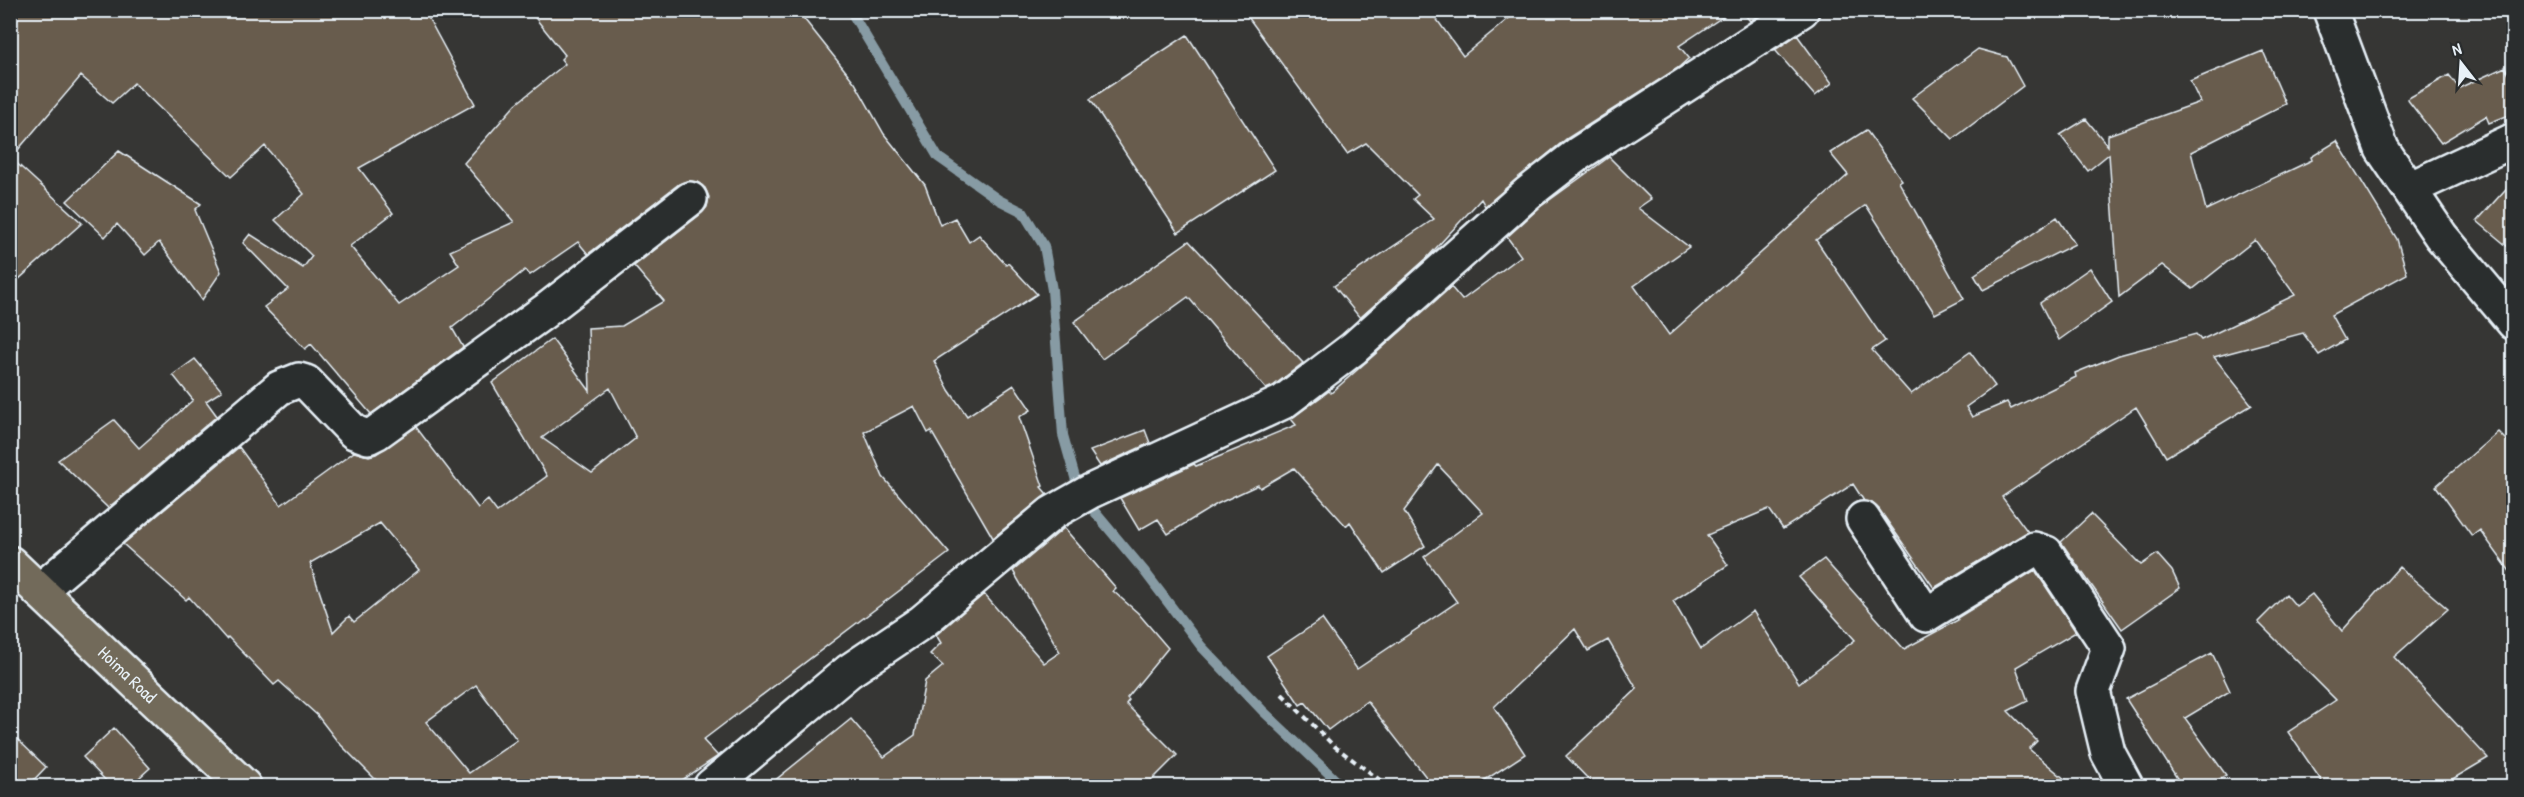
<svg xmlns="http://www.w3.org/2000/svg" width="2524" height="797" font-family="'Patrick Hand',sans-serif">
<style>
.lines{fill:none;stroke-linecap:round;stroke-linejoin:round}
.stream{stroke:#879ba4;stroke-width:10}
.building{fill:#675c4e;stroke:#e8f1f8;stroke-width:1.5;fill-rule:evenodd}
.minor-casing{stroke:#e8f1f8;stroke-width:38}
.major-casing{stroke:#e8f1f8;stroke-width:38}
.path{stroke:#e8f1f8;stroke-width:4;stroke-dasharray:6 4.5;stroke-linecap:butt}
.minor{stroke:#2a2d2e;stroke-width:33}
.major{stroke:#726b5a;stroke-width:33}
.labels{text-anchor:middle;stroke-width:5;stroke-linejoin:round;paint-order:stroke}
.street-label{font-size:18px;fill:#e8f1f8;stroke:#2a2d2e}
</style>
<rect width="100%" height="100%" fill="#363634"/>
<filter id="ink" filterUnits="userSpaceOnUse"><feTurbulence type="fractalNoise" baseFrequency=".0167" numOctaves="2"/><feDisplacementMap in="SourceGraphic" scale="12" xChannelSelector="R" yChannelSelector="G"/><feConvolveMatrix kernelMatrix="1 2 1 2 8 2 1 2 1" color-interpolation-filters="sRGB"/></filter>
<g filter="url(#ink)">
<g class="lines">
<path class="stream" d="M 850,10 L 938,157 L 999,200 L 1023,212 L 1044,246 L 1052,290 L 1063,435 L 1078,488
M 1089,505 L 1145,572 L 1201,646 L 1262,710 L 1342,786"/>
</g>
<path class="building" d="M 10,10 L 424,10 L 475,104 L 359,168 L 393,213 L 350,246 L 399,305 L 459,265 L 450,251 L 514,222 L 464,163 L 516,104 L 565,64 L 561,59 L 565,55 L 529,10 L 797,10 L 855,83 L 884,134 L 925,185 L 940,225 L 955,218 L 969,242 L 979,235 L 1006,265 L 1008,263 L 1037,294 L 934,361 L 949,390 L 967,416 L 1014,385 L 1031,410 L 1019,417 L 1043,486 L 1041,487 L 1047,494 L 993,538 L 931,431 L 928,433 L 914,406 L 864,432 L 883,477 L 949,553 L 703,740 L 718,756 L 673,786 L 382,786 L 337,741 L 317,715 L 279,681 L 274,685 L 228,637 L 226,639 L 189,597 L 186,600 L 123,544 L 239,447 L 281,505 L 354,452 L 369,456 L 376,454 L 416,427 L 478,508 L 488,500 L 497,512 L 547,476 L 492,383 L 552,339 L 590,391 L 588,328 L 622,326 L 664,301 L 634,266 L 702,213 L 707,207 L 709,197 L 705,188 L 697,182 L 687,181 L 679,184 L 588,254 L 578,242 L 530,275 L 525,270 L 452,328 L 463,347 L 371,414 L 311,344 L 305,349 L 264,307 L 288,289 L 243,243 L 250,234 L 303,268 L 312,256 L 275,220 L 304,194 L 265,146 L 231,177 L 134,83 L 112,103 L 81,76 L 11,158 L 82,223 L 10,287 ZM 610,388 L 636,438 L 592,473 L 542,438 ZM 380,523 L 419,570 L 354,622 L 349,616 L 333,632 L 310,563 ZM 476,685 L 517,740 L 469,773 L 426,722 Z
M 1243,10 L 1430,10 L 1463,56 L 1519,10 L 1733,10 L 1679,46 L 1689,58 L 1678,68 L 1566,139 L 1485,206 L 1481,199 L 1426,259 L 1360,318 L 1334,286 L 1434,219 L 1413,199 L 1418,195 L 1366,143 L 1347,154 Z
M 1741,10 L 1767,10 L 1750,21 Z
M 1187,35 L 1275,170 L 1178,233 L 1090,99 Z
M 1797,35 L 1832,83 L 1815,96 L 1775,50 Z
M 1978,49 L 2007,57 L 2023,86 L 1953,139 L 1912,98 Z
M 2263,51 L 2286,104 L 2191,152 L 2206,210 L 2312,160 L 2311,157 L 2337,141 L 2397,239 L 2407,274 L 2331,315 L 2345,340 L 2319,355 L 2303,333 L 2214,357 L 2252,405 L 2166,457 L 2136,407 L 2002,497 L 2028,532 L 1934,588 L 1879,509 L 1872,503 L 1864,501 L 1853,484 L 1783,529 L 1769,509 L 1707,535 L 1728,565 L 1673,601 L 1701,649 L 1753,611 L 1799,683 L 1855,640 L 1799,577 L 1824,559 L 1904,649 L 1958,620 L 1957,618 L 2035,570 L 2076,632 L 2016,667 L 2028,701 L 2008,711 L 2037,741 L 2029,749 L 2073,786 L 1595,786 L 1566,756 L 1637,689 L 1608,640 L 1588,651 L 1575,629 L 1494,707 L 1525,754 L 1476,786 L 1433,786 L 1367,701 L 1328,730 L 1305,702 L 1300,705 L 1267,656 L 1322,619 L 1357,669 L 1457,602 L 1424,557 L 1483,513 L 1438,465 L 1404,511 L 1425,546 L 1384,573 L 1350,522 L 1346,526 L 1294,468 L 1260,488 L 1258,485 L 1217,504 L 1168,534 L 1158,519 L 1139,530 L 1120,498 L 1194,464 L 1196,466 L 1296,425 L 1291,419 L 1329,391 L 1331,393 L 1451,287 L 1462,300 L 1521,256 L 1507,237 L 1540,207 L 1609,157 L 1651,199 L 1638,208 L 1689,247 L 1634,286 L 1669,335 L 1848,175 L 1830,153 L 1866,130 L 1902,180 L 1899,182 L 1964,299 L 1935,314 L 1866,205 L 1816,240 L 1885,341 L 1872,350 L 1911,394 L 1970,352 L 1995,386 L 1966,407 L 1972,417 L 2007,402 L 2011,409 L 2076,377 L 2075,373 L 2119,355 L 2196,334 L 2201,340 L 2295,295 L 2255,240 L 2193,289 L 2162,265 L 2119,297 L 2109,154 L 2088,171 L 2060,135 L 2086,119 L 2108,146 L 2108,135 L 2200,102 L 2190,81 Z
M 2505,67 L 2514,85 L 2514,113 L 2489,123 L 2486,116 L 2441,143 L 2407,99 L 2449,75 L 2459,88 Z
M 119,151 L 201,204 L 195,210 L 221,272 L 202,300 L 159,242 L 145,255 L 117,224 L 105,237 L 67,201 Z
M 2514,180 L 2514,252 L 2477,221 Z
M 2057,217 L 2075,244 L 1983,290 L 1974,275 Z
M 1189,241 L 1303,363 L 1273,386 L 1266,389 L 1188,297 L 1102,359 L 1074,322 Z
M 2090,268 L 2112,302 L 2059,340 L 2040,303 Z
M 195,359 L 222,391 L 206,401 L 217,416 L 108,508 L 58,460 L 114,420 L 139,448 L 193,400 L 173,375 Z
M 1145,430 L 1150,443 L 1100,466 L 1090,451 Z
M 2498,432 L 2514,448 L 2514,577 L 2480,530 L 2472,536 L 2436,486 Z
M 2091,514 L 2141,565 L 2157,554 L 2172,571 L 2180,588 L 2122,629 L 2061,542 Z
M 1064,528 L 1116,588 L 1113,591 L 1138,613 L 1168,648 L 1127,698 L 1129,700 L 1126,704 L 1177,755 L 1146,786 L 768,786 L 851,719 L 884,757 L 915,735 L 925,681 L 943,666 L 930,654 L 941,643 L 936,635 L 984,594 L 1044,663 L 1060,652 L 1013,571 Z
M 2399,567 L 2448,609 L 2394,657 L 2488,758 L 2441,786 L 2325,786 L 2288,732 L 2336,700 L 2258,622 L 2286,594 L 2296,606 L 2312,594 L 2342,631 Z
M 2212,653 L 2230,691 L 2185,718 L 2226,775 L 2209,786 L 2182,786 L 2126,699 Z
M 114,728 L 150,768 L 130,786 L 111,786 L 83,757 Z
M 10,732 L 46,767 L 28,786 L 10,786 Z"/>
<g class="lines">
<g class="minor-casing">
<path id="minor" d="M 2330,10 L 2382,149 L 2441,236 L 2514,323
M 2409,189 L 2514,140
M 1863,519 L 1926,615 L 2034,549 L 2046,553 L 2109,648 L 2093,691 L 2108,753 L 2126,786
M 39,591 L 279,388 L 299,380 L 306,382 L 354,432 L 368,437 L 376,433 L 545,311 L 690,199
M 711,786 L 849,671 L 922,622 L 1052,513 L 1091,491 L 1283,402 L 1354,348 L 1528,193 L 1578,154 L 1802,10"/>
</g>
<g class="major-casing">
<g id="major">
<path id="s1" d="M 10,563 L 244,786"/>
</g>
</g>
<path class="path" d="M 1282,694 L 1334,746 L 1388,786"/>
<use href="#minor" class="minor"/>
<use href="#major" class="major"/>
</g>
</g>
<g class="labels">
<g class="street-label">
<text dy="6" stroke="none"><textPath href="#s1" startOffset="162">Hoima Road</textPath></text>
</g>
</g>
<rect width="2524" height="797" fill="none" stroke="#2a2d2e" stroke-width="36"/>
<rect x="18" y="18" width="2488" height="761" fill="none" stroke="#e8f1f8" stroke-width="2" filter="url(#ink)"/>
<g transform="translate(2461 63) rotate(343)" stroke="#2a2d2e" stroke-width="4.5" paint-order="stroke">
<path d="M0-4.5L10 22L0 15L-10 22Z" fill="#e8f1f8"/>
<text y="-9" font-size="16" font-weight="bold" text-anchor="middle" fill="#e8f1f8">N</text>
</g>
</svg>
